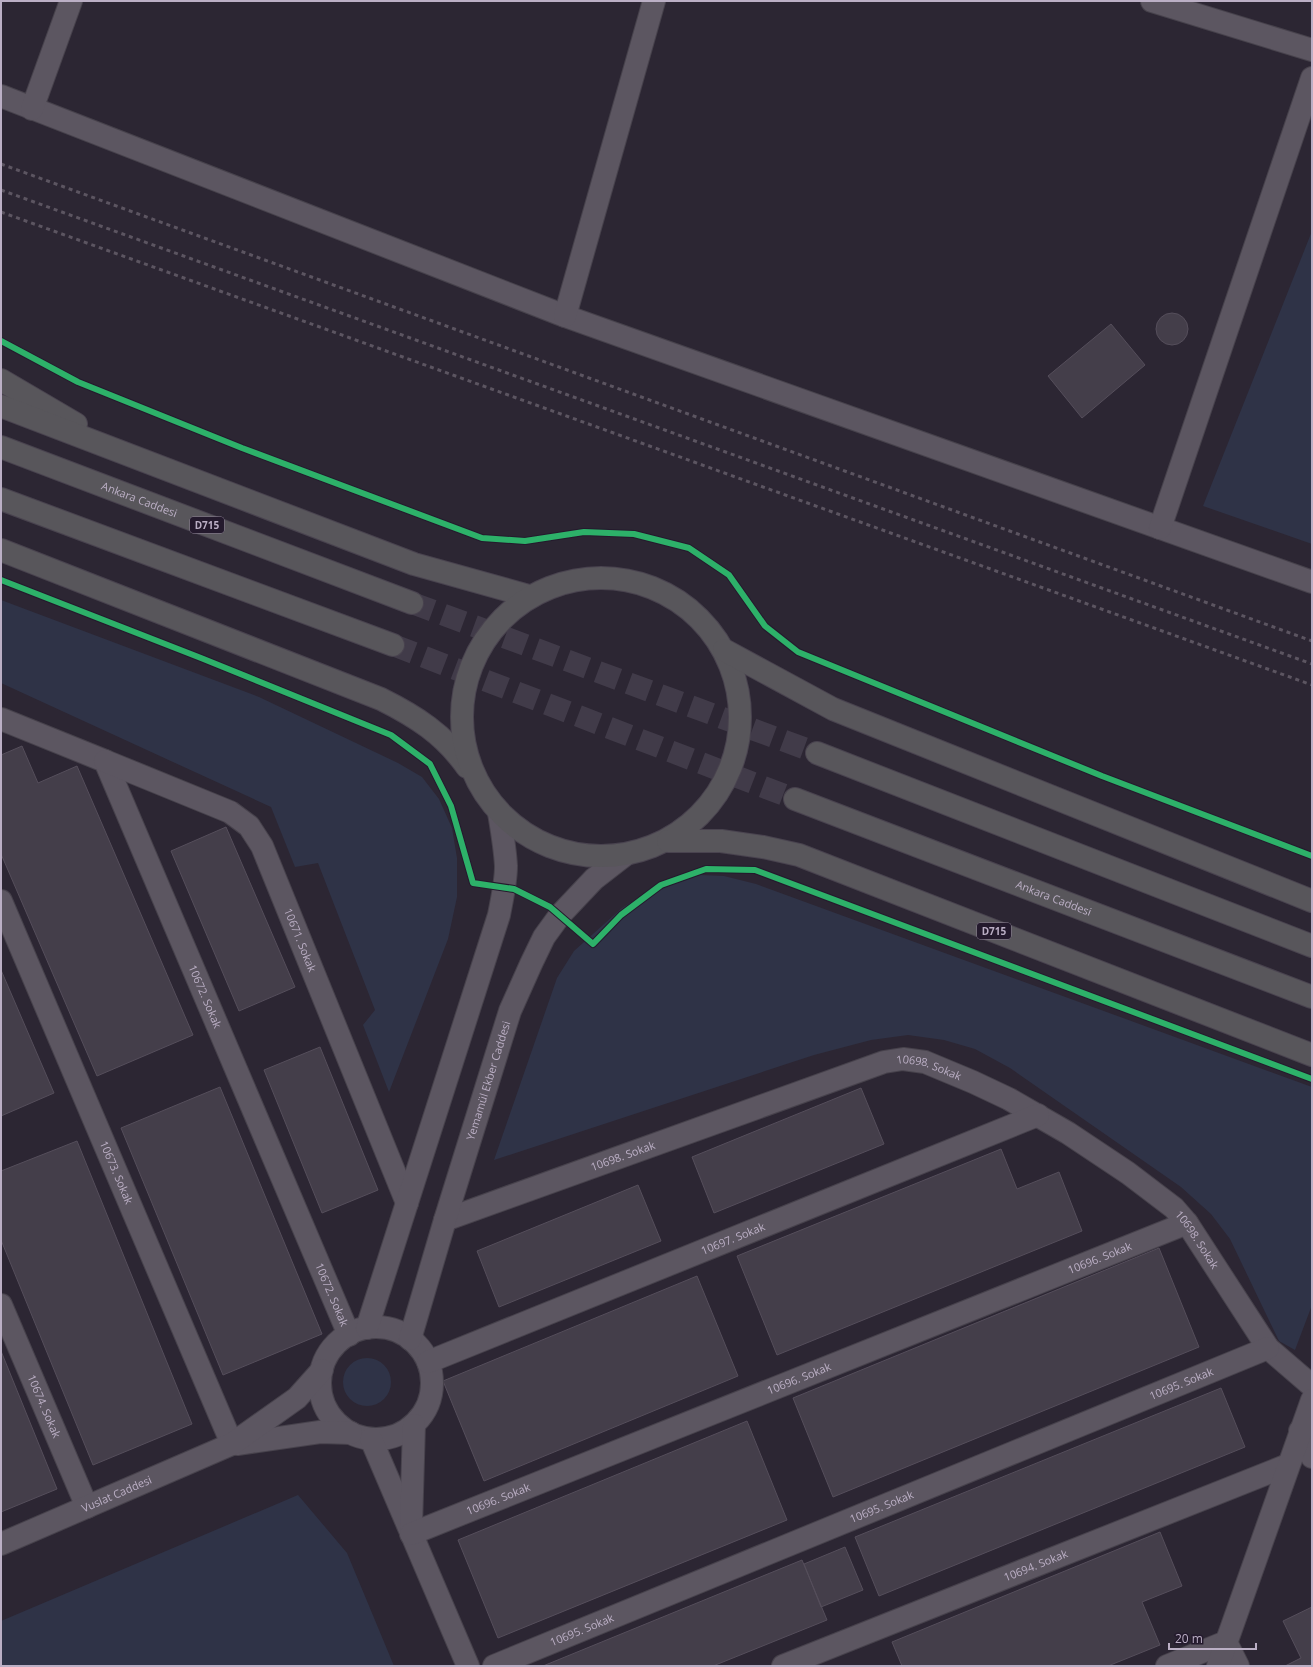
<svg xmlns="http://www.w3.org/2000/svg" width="1313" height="1667" font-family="'Open Sans',sans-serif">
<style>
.green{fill:#2f3347}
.building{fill:#443e4a;stroke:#554e5b}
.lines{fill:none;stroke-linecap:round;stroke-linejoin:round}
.highway-tunnel{stroke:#413b49;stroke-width:22;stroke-dasharray:22 11;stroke-linecap:butt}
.minor-casing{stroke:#47424c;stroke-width:24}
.highway-casing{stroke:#49434f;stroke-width:24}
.minor{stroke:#5c5661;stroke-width:22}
.highway{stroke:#58565b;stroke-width:22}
.rail{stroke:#5c5561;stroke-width:3;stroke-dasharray:4 4;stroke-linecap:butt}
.cycleway-casing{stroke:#241a2d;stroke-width:8}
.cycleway{stroke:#2db169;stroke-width:6}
.labels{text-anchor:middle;stroke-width:3.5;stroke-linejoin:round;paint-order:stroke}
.shield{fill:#241a2d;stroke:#8e8297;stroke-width:1}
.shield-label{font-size:10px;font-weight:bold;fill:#bbafc5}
.street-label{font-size:11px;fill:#bbafc5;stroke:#241a2d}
</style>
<rect width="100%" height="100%" fill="#2c2633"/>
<path class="green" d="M 1312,231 L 1312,544 L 1203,506 Z
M 1,600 L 259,697 L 398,763 L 422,777 L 439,799 L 452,828 L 457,858 L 457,897 L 448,939 L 389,1092 L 363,1025 L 375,1010 L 318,863 L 295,867 L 271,807 L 1,683 Z
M 700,875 L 724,876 L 756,884 L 1312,1087 L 1312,1305 L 1295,1350 L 1279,1341 L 1230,1239 L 1211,1214 L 1181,1187 L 1010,1068 L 975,1049 L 944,1040 L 908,1035 L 871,1040 L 814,1055 L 494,1160 L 557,978 L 574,951 L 622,908 L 648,892 L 672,881 Z
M343 1382a24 24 0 1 1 48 0a24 24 0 1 1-48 0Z
M 298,1495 L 347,1553 L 394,1666 L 1,1666 L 1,1621 Z"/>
<path class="building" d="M1156 329a16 16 0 1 1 32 0a16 16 0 1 1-32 0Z
M 1111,324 L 1145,365 L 1082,418 L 1048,376 Z
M 22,746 L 38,783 L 77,766 L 193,1035 L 97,1076 L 1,854 L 1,755 Z
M 226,827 L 295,987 L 239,1011 L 171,851 Z
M 1,970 L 54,1093 L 1,1116 Z
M 320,1047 L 378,1190 L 322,1213 L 264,1070 Z
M 220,1087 L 322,1334 L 223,1375 L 121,1128 Z
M 861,1088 L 884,1144 L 714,1213 L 692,1157 Z
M 77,1141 L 192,1424 L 93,1465 L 1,1240 L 1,1171 Z
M 1001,1149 L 1017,1189 L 1059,1172 L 1082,1231 L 777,1355 L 737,1256 Z
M 638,1185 L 661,1241 L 499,1307 L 477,1251 Z
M 1159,1248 L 1199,1347 L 833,1497 L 793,1398 Z
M 697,1276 L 738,1376 L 484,1481 L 443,1381 Z
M 1,1351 L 57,1489 L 1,1512 Z
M 1221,1388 L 1245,1447 L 879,1596 L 855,1537 Z
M 747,1421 L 787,1520 L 498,1638 L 458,1540 Z
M 1160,1532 L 1182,1586 L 1142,1602 L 1160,1645 L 1108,1666 L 902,1666 L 892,1642 Z
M 845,1547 L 863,1590 L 821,1607 L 804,1564 Z
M 802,1560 L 827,1620 L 713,1666 L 543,1666 Z
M 1312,1607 L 1312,1666 L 1285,1666 L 1301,1658 L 1283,1621 Z"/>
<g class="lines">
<path class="highway-tunnel" d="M 412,603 L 817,753
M 393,645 L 795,799"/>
<g class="minor-casing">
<g id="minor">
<path d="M 1152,1 L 1312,50"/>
<path d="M 1,96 L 565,316 L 1312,582"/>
<path d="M 32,109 L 71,1"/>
<path d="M 565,316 L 654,1"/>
<path d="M 1160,528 L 1312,78"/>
<path id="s1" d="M 1,719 L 105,761 L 349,1335"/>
<path id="s2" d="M 105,761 L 230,812 L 249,826 L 262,846 L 407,1203"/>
<path id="s3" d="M 1,901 L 232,1444"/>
<path id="s4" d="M 445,1220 L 884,1062 L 903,1059 L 925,1062 L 973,1082 L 1009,1099 L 1068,1133 L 1128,1173 L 1174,1208 L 1187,1223 L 1268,1348 L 1312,1386"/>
<path id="s5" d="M 1,1305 L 87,1507"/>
<circle cx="376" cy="1383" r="56"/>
<path d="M 367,1328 L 499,915 C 502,899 506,882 506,866 C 505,848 502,831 499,813"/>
<path id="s6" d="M 410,1339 L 445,1220 L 510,1011 L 531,964 L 544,937 L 560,915 L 594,879 L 625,855"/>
<path id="s7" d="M 428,1362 L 1038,1115"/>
<path d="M 1300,1431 L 1312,1457"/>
<path d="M 371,1439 L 468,1666"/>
<path d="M 237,1444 L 320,1432 L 351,1433"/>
<path d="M 411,1527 L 414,1425"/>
<path id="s8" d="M 411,1534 L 1187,1223"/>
<path id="s9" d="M 1,1544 L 232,1444 L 297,1398 L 322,1370"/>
<path id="s10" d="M 494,1666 L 1268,1348"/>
<path id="s11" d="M 783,1666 L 1288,1465"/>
<path d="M 1167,1666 L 1226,1642 L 1238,1666"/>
<path d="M 1218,1666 L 1312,1400"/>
</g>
</g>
<g class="highway-casing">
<g id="highway">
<path d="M 1,380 L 76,424"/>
<path d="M 1,406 L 414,564 L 529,596"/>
<path id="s12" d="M 1,447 L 412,603"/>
<path d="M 1,499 L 393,645"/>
<path d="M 1,550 L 381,699 C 415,716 444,734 467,767"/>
<circle cx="601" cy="717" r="139"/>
<path d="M 724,650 L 833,709 L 1312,901"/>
<path d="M 817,753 L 1312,946"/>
<path id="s13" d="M 795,799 L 1312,997"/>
<path d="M 668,841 L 721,841 L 763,847 L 799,855 L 1312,1055"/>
</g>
</g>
<use href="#minor" class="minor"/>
<use href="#highway" class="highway"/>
<path class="rail" d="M 1,164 L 1312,641
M 1,190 L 1312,664
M 1,212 L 1312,685"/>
<g class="cycleway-casing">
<path id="cycleway" d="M 1,341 L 78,382 L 242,448 L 482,538 L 525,541 L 584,532 L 634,534 L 689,548 L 729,575 L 765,626 L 798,652 L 1102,776 L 1312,856
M 1,580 L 201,658 L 391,735 L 430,764 L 451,806 L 473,883 L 514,889 L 550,907 L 593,944 L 621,915 L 661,885 L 706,869 L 755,870 L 1312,1079"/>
</g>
<use href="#cycleway" class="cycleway"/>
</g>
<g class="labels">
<g class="shield">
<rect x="190" y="517" width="34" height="16" rx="3"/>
<rect x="977" y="923" width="34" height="16" rx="3"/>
</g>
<g class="shield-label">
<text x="207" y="529">D715</text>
<text x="994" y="935">D715</text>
</g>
<g class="street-label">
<text dy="4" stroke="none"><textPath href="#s12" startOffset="148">Ankara Caddesi</textPath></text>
<text dy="4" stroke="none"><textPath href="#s13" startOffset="277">Ankara Caddesi</textPath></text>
<text dy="4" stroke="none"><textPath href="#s2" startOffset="284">10671. Sokak</textPath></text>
<text dy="4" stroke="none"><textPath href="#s1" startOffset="368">10672. Sokak</textPath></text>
<text dy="4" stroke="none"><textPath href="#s4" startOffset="513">10698. Sokak</textPath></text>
<text dy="4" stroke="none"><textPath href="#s6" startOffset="270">Yemamül Ekber Caddesi</textPath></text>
<text dy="4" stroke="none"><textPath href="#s4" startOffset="189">10698. Sokak</textPath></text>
<text dy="4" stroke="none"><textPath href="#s3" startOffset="295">10673. Sokak</textPath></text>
<text dy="4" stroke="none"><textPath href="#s7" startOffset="329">10697. Sokak</textPath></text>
<text dy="4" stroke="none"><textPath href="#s4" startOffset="837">10698. Sokak</textPath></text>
<text dy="4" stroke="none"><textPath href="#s8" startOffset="742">10696. Sokak</textPath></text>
<text dy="4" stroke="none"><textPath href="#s1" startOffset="692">10672. Sokak</textPath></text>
<text dy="4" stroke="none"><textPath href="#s8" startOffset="418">10696. Sokak</textPath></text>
<text dy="4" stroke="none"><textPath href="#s10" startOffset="743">10695. Sokak</textPath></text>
<text dy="4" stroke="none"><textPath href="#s5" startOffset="110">10674. Sokak</textPath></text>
<text dy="4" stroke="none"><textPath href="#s9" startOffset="126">Vuslat Caddesi</textPath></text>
<text dy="4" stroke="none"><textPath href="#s8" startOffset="94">10696. Sokak</textPath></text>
<text dy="4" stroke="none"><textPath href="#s10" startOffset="419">10695. Sokak</textPath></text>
<text dy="4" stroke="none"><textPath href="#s11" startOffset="272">10694. Sokak</textPath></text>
<text dy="4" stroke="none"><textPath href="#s10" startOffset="95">10695. Sokak</textPath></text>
</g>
</g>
<rect width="1313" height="1667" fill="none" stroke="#bbafc5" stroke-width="4"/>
<path d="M1169 1643v6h87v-6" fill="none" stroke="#bbafc5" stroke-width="2"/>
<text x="1175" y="1643" font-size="12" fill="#bbafc5" stroke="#241a2d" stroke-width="3" paint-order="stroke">20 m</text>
</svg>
